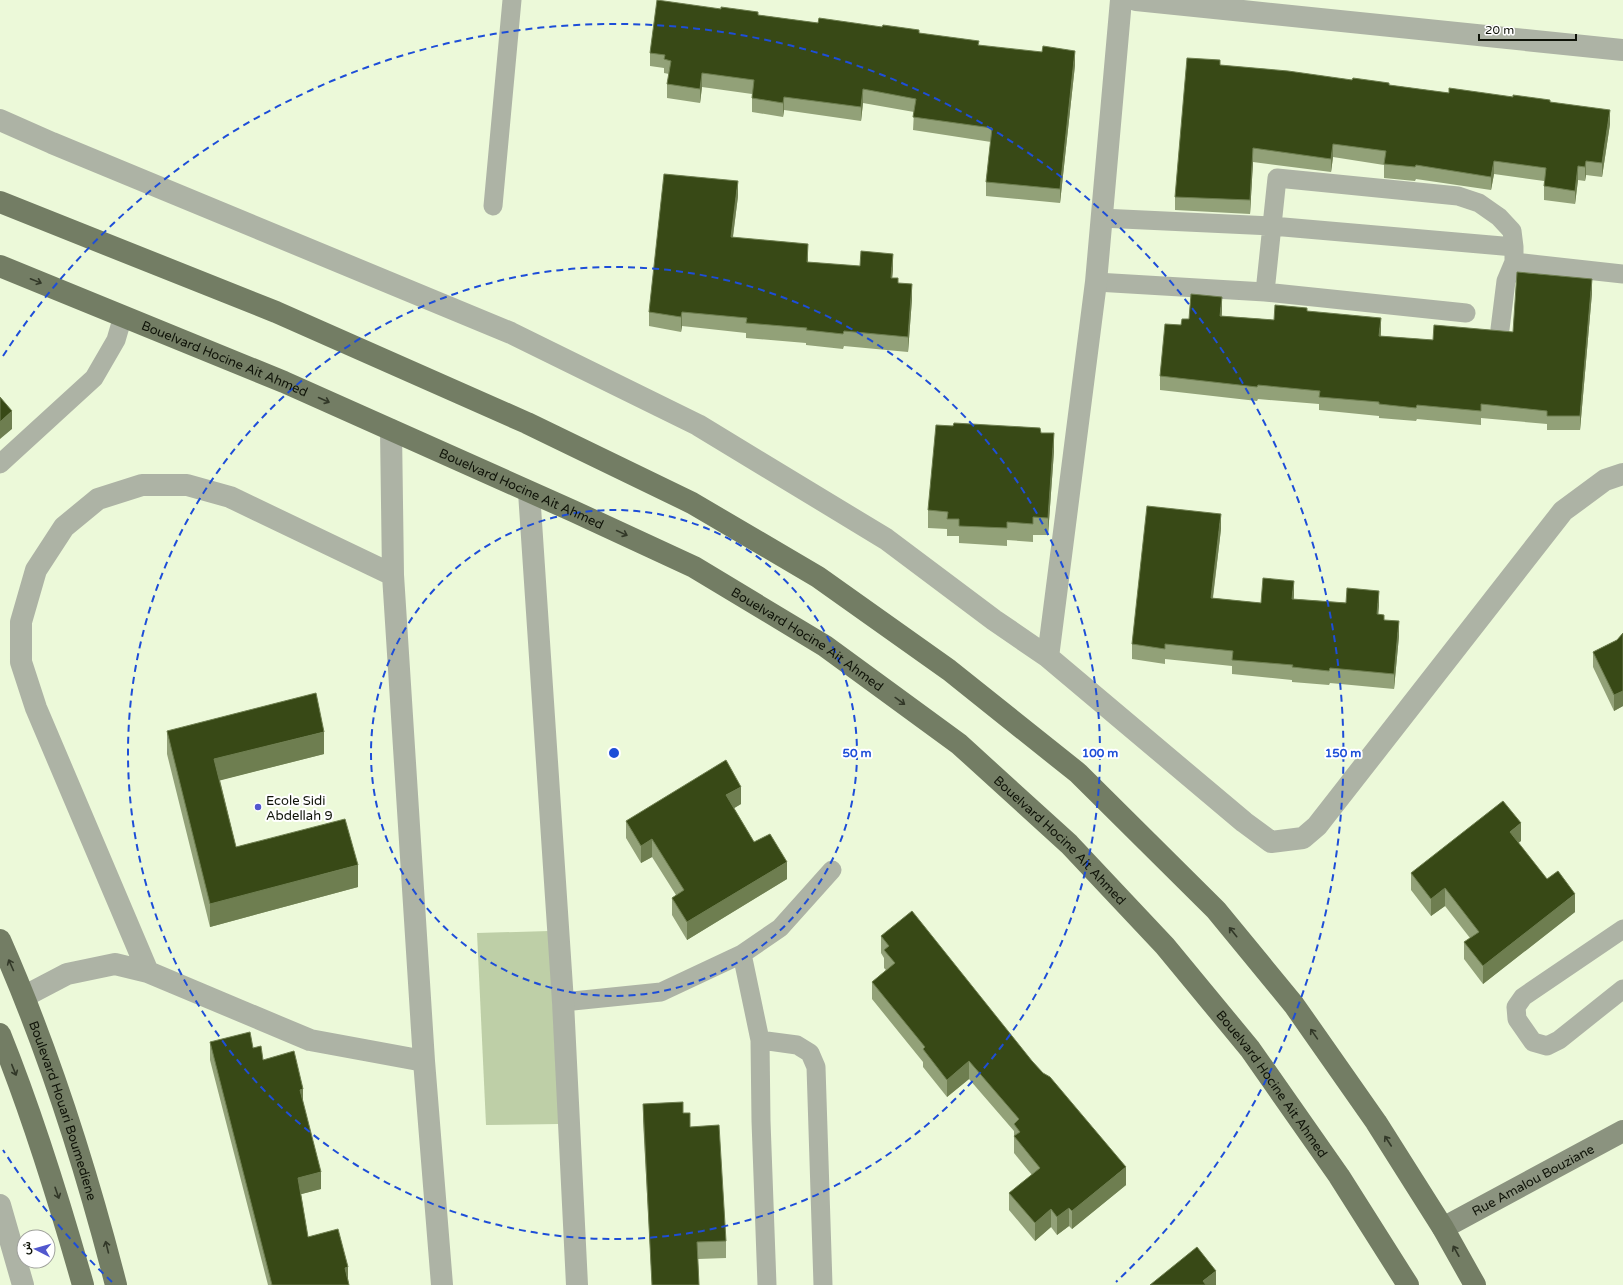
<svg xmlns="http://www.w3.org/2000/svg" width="1623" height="1285" font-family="'Varela Round',Vazirmatn,sans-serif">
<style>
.green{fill:#becfa7}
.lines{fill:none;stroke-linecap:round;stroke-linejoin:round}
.lane{stroke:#adb3a5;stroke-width:19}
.street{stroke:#adb3a5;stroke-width:22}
.secondary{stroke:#8b937f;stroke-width:22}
.primary{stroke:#737d64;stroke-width:22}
.wall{fill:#92a178}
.shaded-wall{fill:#6e7e50}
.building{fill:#384916;stroke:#6e7e50}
.oneway{stroke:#323828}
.ring{fill:none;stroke:#1d4ed8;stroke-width:2;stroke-dasharray:7 5}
.poi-dot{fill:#5157ce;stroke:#fff;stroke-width:1.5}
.labels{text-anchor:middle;stroke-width:4;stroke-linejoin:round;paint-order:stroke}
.street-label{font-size:13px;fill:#0f1308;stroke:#fff}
.poi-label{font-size:13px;fill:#0f1308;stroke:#fff;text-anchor:start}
.centre{fill:#1d4ed8;stroke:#fff;stroke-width:2}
.ring-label{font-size:12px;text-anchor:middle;font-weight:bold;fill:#1d4ed8;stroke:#fff;stroke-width:4;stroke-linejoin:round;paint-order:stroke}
</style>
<rect width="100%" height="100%" fill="#ecf9d9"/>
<path class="green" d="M 549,931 L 559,1124 L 486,1125 L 477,933 Z"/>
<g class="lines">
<path class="lane" d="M 493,206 L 512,0
M 1101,218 L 1272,226 L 1514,247
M 1514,262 L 1623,274
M 1096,282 L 1265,292 L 1466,313
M 1265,292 L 1277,178 L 1458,196 L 1479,203 L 1499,217 L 1512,231 L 1514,247 L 1514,262 L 1506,281 L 1500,329
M 0,464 L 94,378 L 116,340 L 123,316
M 1623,929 L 1523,997 L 1516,1007 L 1517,1019 L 1533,1042 L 1547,1046 L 1559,1040 L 1623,989
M 742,954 L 760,1040 L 761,1121 L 767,1285
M 563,1002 L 661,992 L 742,954 L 780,928 L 832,870
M 760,1040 L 797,1045 L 810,1053 L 816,1067 L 823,1285"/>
<path class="street" d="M 1136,0 L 1623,50
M 0,120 L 52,143 L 511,333 L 698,425 L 886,539 L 994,620 L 1048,657 L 1244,822 L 1271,842 L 1303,838 L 1317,826 L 1563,511 L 1605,480 L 1623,474
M 391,430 L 393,575 L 424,1061 L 442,1285
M 529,492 L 563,1002 L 577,1285
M 1048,657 L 1096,282 L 1121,0
M 148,972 L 36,708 L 21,662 L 21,622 L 36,570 L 64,527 L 98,499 L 142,485 L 187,485 L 230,497 L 393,575
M 25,996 L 67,974 L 115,964 L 148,972 L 310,1040 L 424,1061
M 0,1205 L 23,1285"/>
<path class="secondary" id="s1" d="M 1443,1228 L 1623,1131"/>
<g class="primary">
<path d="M 0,202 L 276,312 L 527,423 L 692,503 L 818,577 L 949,670 L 1078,773 L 1216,910 L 1294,1005 L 1376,1122 L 1443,1228 L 1475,1285"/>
<path id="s2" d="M 0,266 L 284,382 L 573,511 L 694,567 L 825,646 L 959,744 L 1069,844 L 1165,946 L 1250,1049 L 1339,1176 L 1408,1285"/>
<path id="s3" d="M 0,940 C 49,1051 86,1168 116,1285"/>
<path d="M 0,1034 C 33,1116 59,1200 83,1285"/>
</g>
</g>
<path class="wall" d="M 758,15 L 818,23 L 919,33 L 1075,65 L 1060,203 L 986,196 L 986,182 L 991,142 L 913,130 L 914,112 L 863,103 L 861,121 L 784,110 L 783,117 L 752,112 L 752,94 L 702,87 L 700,103 L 667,98 L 667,84 L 669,74 L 664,73 L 664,68 L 650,66 L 650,53 Z
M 1220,65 L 1389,85 L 1449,93 L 1550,102 L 1610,124 L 1602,177 L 1586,175 L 1585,181 L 1578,180 L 1575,204 L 1544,200 L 1544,181 L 1494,174 L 1491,190 L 1416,179 L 1415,181 L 1384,178 L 1384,165 L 1333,157 L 1331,172 L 1253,162 L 1250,214 L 1175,210 L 1175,197 Z
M 738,196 L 733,237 L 808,258 L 808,262 L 893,269 L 892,278 L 898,283 L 912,299 L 908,352 L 844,346 L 843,349 L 806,345 L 806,343 L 746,338 L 746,333 L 682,326 L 681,332 L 649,326 L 649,312 Z
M 1592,293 L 1580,430 L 1547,430 L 1547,424 L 1481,418 L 1481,425 L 1417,419 L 1416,421 L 1379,418 L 1379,416 L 1319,410 L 1319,404 L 1258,399 L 1257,401 L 1160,390 L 1160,376 L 1181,325 L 1189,319 L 1222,311 L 1222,316 L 1274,320 L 1307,311 L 1381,331 L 1381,336 L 1433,340 L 1513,332 Z
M 953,426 L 1041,433 L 1054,451 L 1048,535 L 1033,535 L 1033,542 L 1007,540 L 1007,546 L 959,543 L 959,536 L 947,536 L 947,529 L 928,528 L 928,510 Z
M 1221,529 L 1213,598 L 1261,603 L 1294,595 L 1294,599 L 1379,605 L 1378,615 L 1399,636 L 1394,689 L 1330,683 L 1329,685 L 1292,682 L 1292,680 L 1232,674 L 1232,666 L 1165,659 L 1165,664 L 1132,659 L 1132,644 Z
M 1623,633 L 1623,706 L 1614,711 L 1593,667 L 1593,652 L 1617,640 Z
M 167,731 L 324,754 L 220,780 L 236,847 L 358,887 L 210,927 L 167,754 Z
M 741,804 L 734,808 L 754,842 L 787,879 L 687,940 L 672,915 L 672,898 L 676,895 L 652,857 L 641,863 L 626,838 L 626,821 Z
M 1521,841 L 1518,843 L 1547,879 L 1575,912 L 1483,984 L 1464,959 L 1464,942 L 1470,938 L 1445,906 L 1431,916 L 1411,890 L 1411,873 Z
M 881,936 L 1126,1185 L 1072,1229 L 1069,1226 L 1057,1235 L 1051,1227 L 1035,1241 L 1009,1210 L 1009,1193 L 1032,1175 L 1014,1153 L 1014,1131 L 969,1079 L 947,1097 L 923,1067 L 923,1062 L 872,999 L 872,982 L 886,970 L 884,968 L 884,958 L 881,953 Z
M 210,1042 L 263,1060 L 303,1102 L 321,1189 L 301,1194 L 308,1237 L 348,1279 L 349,1285 L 268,1285 L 210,1060 Z
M 643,1104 L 690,1127 L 726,1241 L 726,1258 L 698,1259 L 699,1285 L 652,1285 L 643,1121 Z"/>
<path class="shaded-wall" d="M 1075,51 L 1075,65 L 1060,203 L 1060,189 Z
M 702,73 L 702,87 L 700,103 L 700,89 Z
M 863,89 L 863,103 L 861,121 L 861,107 Z
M 784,97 L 784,110 L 783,117 L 783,103 Z
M 1610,110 L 1610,124 L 1602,177 L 1602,163 Z
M 1333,144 L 1333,157 L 1331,172 L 1331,159 Z
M 1253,148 L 1253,162 L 1250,214 L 1250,200 Z
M 1494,161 L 1494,174 L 1491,190 L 1491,177 Z
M 1586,161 L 1586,175 L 1585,181 L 1585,167 Z
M 1578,166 L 1578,180 L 1575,204 L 1575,191 Z
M 738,181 L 738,196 L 731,251 L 731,237 Z
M 808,244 L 808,258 L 807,277 L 807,262 Z
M 893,254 L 893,269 L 891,292 L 891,278 Z
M 1592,279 L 1592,293 L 1580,430 L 1580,416 Z
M 912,284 L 912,299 L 908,352 L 908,337 Z
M 1222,297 L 1222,311 L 1220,330 L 1220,316 Z
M 682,312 L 682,326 L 681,332 L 681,317 Z
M 1381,318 L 1381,331 L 1379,350 L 1379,336 Z
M 12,411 L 12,429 L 0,439 L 0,422 Z
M 1054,433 L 1054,451 L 1048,535 L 1048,518 Z
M 1221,514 L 1221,529 L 1211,612 L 1211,598 Z
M 1294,581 L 1294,595 L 1292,614 L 1292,599 Z
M 1379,591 L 1379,605 L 1377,629 L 1377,614 Z
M 1399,621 L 1399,636 L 1394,689 L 1394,674 Z
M 1623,691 L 1623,706 L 1614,711 L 1614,695 Z
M 324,732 L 324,754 L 214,782 L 214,759 Z
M 741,787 L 741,804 L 726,813 L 726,795 Z
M 1521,823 L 1521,841 L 1510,849 L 1510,832 Z
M 652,839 L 652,857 L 641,863 L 641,846 Z
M 787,862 L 787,879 L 687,940 L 687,922 Z
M 358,865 L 358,887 L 210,927 L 210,904 Z
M 1445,888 L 1445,906 L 1431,916 L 1431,899 Z
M 1575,894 L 1575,912 L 1483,984 L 1483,966 Z
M 969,1061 L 969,1079 L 947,1097 L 947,1080 Z
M 303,1089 L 303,1106 L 300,1090 Z
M 1126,1167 L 1126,1185 L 1072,1229 L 1072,1211 Z
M 321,1172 L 321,1189 L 298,1195 L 298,1178 Z
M 1069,1208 L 1069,1226 L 1057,1235 L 1057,1217 Z
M 1051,1209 L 1051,1227 L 1035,1241 L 1035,1223 Z
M 348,1267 L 348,1284 L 345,1268 Z
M 1216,1271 L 1216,1285 L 1203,1285 L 1203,1281 Z"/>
<path class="building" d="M 657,0 L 721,9 L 721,7 L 758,12 L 758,15 L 818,23 L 819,18 L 882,27 L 883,25 L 919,30 L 919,33 L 979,41 L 978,45 L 1042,52 L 1043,46 L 1075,51 L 1060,189 L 986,182 L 992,128 L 913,117 L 916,99 L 863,89 L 861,107 L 784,97 L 783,103 L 752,98 L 754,80 L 702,73 L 700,89 L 667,84 L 671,61 L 664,59 L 665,55 L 650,53 Z
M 1187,58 L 1220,60 L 1220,65 L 1288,71 L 1352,80 L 1353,78 L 1389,83 L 1389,85 L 1449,93 L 1449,88 L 1513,97 L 1513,95 L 1550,100 L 1550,102 L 1610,110 L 1602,163 L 1586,161 L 1585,167 L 1578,166 L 1575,191 L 1544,186 L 1546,168 L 1494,161 L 1491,177 L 1416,165 L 1415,167 L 1384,164 L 1386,151 L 1333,144 L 1331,159 L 1253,148 L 1250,200 L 1175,197 Z
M 664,174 L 738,181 L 731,237 L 808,244 L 807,262 L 860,266 L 861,251 L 893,254 L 891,278 L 898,278 L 898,283 L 912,284 L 908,337 L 844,331 L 843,334 L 806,330 L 807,328 L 746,323 L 747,318 L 682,312 L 681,317 L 649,312 Z
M 1517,272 L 1592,279 L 1580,416 L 1547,416 L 1547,411 L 1481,404 L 1481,411 L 1417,405 L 1416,408 L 1379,404 L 1379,402 L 1319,397 L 1320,391 L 1258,385 L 1257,387 L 1160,376 L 1165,324 L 1181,325 L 1182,319 L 1189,319 L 1191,294 L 1222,297 L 1220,316 L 1274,320 L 1275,305 L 1307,308 L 1307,311 L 1381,318 L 1379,336 L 1433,340 L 1434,325 L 1513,332 Z
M 0,397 L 12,411 L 0,422 Z
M 954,423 L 1040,428 L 1041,433 L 1054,433 L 1048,518 L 1033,517 L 1033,524 L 1007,522 L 1007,528 L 959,526 L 959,519 L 947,519 L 948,512 L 928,510 L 936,425 L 953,426 Z
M 1147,506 L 1221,514 L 1211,598 L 1261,603 L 1263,578 L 1294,581 L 1292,599 L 1346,603 L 1347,588 L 1379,591 L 1377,614 L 1384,615 L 1384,620 L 1399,621 L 1394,674 L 1330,668 L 1329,671 L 1292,667 L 1293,665 L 1232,660 L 1233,651 L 1165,644 L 1165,649 L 1132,644 Z
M 1623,633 L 1623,691 L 1614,695 L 1593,652 L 1617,640 Z
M 316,693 L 324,732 L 214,759 L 236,847 L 345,819 L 358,865 L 210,904 L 167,731 Z
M 726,760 L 741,787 L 726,795 L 754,842 L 770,834 L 787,862 L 687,922 L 672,898 L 684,890 L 652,839 L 641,846 L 626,821 Z
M 1503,801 L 1521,823 L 1510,832 L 1547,879 L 1558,871 L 1575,894 L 1483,966 L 1464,942 L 1479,932 L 1445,888 L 1431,899 L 1411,873 Z
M 912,911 L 1032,1061 L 1043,1073 L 1050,1077 L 1126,1167 L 1072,1211 L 1069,1208 L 1057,1217 L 1051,1209 L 1035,1223 L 1009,1193 L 1040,1168 L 1014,1136 L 1020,1132 L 1014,1124 L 1019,1119 L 969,1061 L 947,1080 L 923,1049 L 925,1047 L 872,982 L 895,963 L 884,950 L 889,946 L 881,936 Z
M 250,1032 L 253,1048 L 261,1046 L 263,1060 L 294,1051 L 303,1089 L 300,1090 L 321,1172 L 298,1178 L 308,1237 L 338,1229 L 348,1267 L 345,1268 L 349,1285 L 272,1285 L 210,1042 Z
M 683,1102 L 683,1113 L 690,1113 L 690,1127 L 719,1125 L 726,1241 L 697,1242 L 699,1285 L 652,1285 L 643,1104 Z
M 1197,1247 L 1216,1271 L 1203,1281 L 1206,1285 L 1150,1285 Z"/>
<defs><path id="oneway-shaft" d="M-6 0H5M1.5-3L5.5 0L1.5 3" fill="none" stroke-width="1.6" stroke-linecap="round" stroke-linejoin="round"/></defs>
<g class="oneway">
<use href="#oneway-shaft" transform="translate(36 281) rotate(22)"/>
<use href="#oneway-shaft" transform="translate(324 400) rotate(24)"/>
<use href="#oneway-shaft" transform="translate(622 533) rotate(25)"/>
<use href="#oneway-shaft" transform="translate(900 701) rotate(36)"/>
<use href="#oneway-shaft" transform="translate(1233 932) rotate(-129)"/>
<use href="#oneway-shaft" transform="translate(11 965) rotate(-114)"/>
<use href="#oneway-shaft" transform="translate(1314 1034) rotate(-125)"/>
<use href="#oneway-shaft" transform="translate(14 1070) rotate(68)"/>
<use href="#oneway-shaft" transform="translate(1388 1141) rotate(-123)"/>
<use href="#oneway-shaft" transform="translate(57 1193) rotate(71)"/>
<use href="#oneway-shaft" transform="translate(107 1247) rotate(-104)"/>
<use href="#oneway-shaft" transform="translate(1456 1251) rotate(-119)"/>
</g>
<g class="ring">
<circle cx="614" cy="753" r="243"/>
<circle cx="614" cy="753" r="486"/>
<path d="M112 1282A729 729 0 0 1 3 1150M3 356A729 729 0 1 1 1116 1282"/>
</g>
<circle class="poi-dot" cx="258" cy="807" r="4"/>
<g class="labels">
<g class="street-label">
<text dy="5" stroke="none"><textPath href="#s2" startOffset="243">Bouelvard Hocine Ait Ahmed</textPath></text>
<text dy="5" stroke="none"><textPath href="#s2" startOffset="567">Bouelvard Hocine Ait Ahmed</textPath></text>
<text dy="5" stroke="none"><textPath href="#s2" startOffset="891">Bouelvard Hocine Ait Ahmed</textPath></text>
<text dy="5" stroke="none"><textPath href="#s2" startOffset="1215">Bouelvard Hocine Ait Ahmed</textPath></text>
<text dy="5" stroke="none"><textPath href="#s2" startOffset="1539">Bouelvard Hocine Ait Ahmed</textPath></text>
<text dy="5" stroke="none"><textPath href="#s3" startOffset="182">Boulevard Houari Boumediene</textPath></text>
<text dy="5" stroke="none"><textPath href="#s1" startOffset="102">Rue Amalou Bouziane</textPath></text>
</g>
<g class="poi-label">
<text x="266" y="805">Ecole Sidi<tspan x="266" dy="15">Abdellah 9</tspan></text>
</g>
</g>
<circle cx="614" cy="753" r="6" class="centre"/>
<g class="ring-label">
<text x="857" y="757">50 m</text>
<text x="1100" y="757">100 m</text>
<text x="1343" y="757">150 m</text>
</g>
<g transform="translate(36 1249) rotate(276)"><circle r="19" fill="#ffffff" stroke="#9fa19c"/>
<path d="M0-3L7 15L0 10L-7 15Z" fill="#5157ce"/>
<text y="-6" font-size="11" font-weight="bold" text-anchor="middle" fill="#0f1308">ش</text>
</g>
<path d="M1479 34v6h97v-6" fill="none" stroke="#0f1308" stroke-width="2"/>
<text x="1485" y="34" font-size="12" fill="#0f1308" stroke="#ffffff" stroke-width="3" paint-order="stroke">20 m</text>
</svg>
